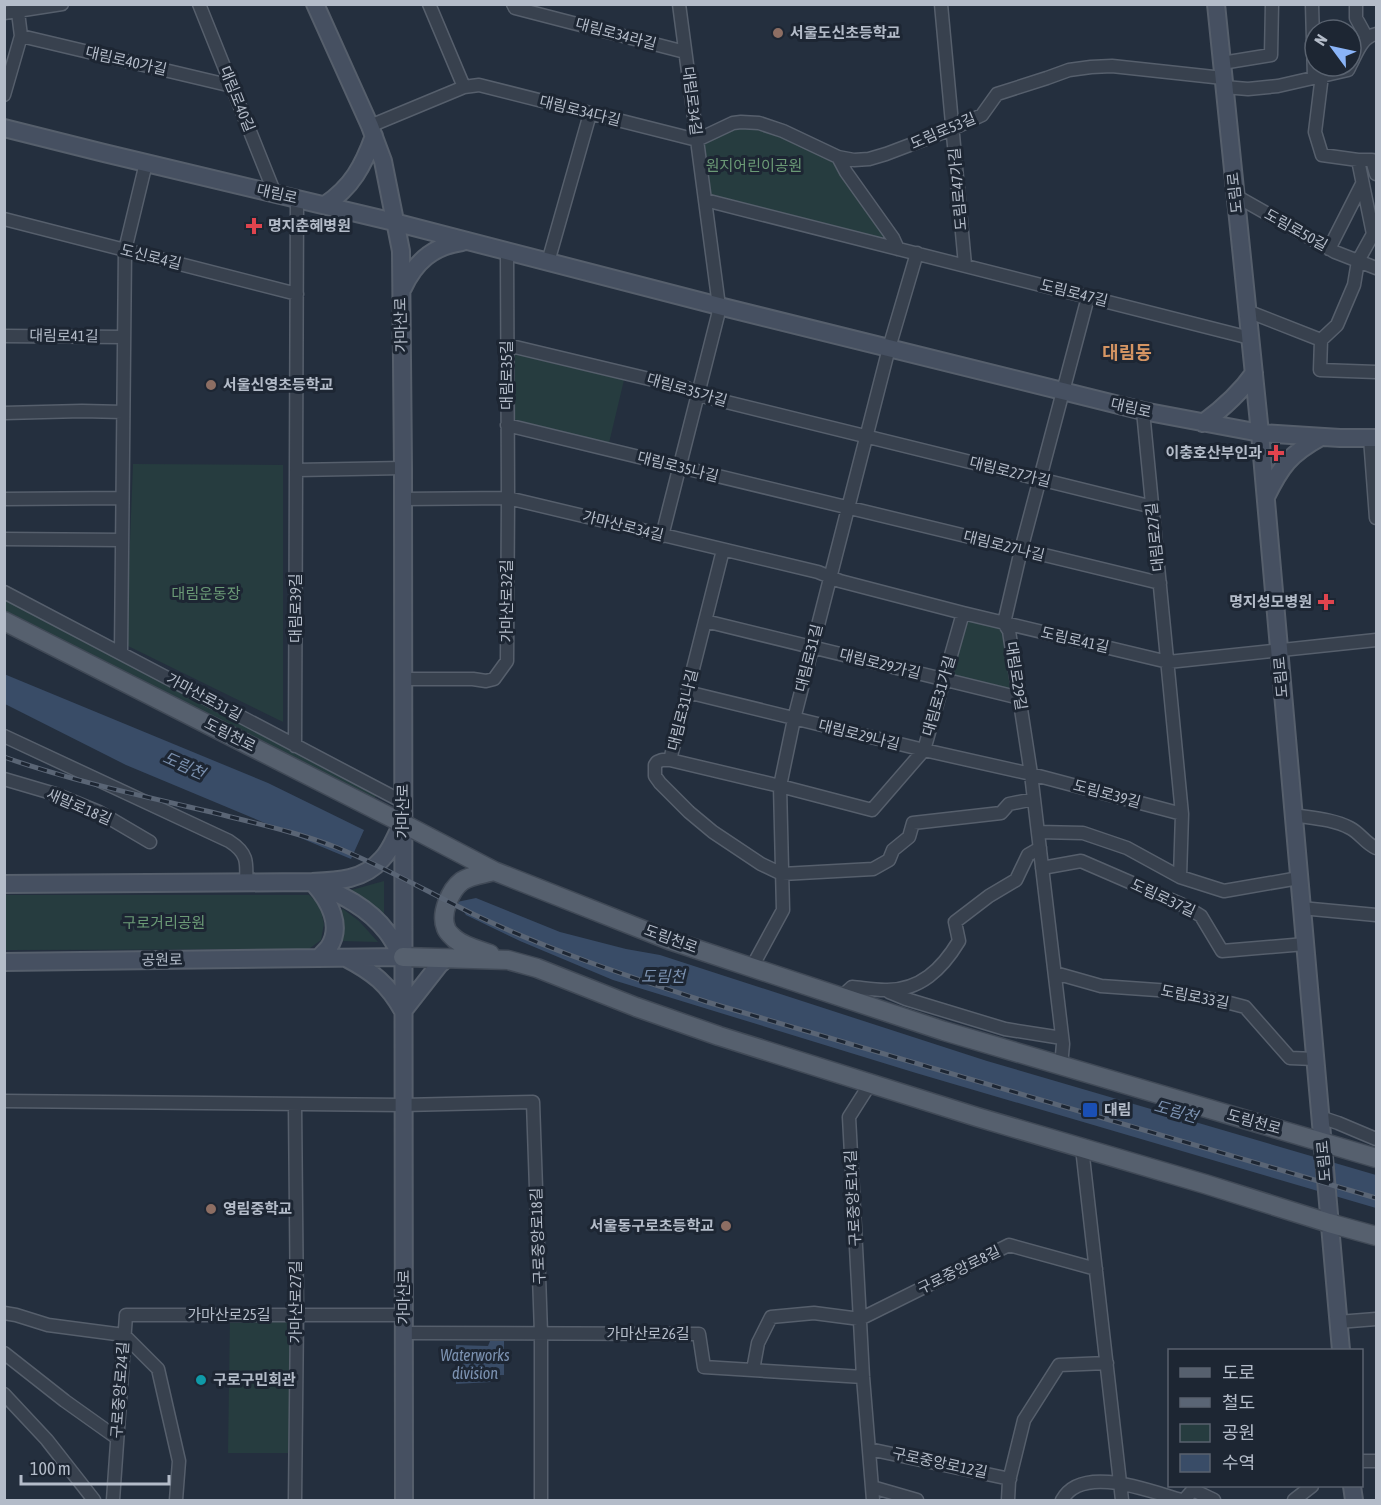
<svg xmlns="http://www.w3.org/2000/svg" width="1381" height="1505" font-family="'Asap Condensed','Noto Sans KR',sans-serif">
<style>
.green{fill:#263c3f}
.water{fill:#394c67}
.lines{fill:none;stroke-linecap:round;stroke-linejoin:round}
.street-casing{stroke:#565f6c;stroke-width:15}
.secondary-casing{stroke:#565f6c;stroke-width:20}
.primary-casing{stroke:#414a57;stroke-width:21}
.street{stroke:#38414e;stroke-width:12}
.secondary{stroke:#465061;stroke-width:16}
.primary{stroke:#56606e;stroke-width:18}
.rail-casing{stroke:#5a6575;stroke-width:5}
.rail{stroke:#1d2633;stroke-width:3;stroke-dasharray:9;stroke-linecap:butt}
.education-dot{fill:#8d6e63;stroke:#1d2633;stroke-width:2}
.health-dot{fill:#e0444e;stroke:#1d2633;stroke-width:2}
.transit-dot{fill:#1a4fb4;stroke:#1d2633;stroke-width:2}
.culture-dot{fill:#0f9aa8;stroke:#1d2633;stroke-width:2}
.labels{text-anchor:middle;stroke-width:6;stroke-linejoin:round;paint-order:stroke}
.poi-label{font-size:15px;font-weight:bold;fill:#b4bcc9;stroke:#1d2633;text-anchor:start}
.street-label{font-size:15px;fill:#b4bcc9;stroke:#1d2633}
.park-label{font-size:15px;fill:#6b9a76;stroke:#1d2633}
.water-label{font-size:16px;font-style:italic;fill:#7c92b1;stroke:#1d2633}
.quarter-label{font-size:18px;font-weight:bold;fill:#d59563;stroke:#1d2633}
</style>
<rect width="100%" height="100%" fill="#242f3e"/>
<path class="green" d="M 735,126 L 768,129 L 835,161 L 890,241 L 710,196 L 704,142 Z
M 513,354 L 624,380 L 609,443 L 513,419 Z
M 133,464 L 283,465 L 283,722 L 126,645 Z
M 4,599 L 377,794 L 372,803 L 5,616 Z
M 966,621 L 999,627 L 1004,632 L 1014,692 L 950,676 Z
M 384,881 L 384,922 L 348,891 Z
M 4,895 L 309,895 L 320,905 L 324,924 L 321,940 L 309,949 L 5,950 Z
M 343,909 L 359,921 L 378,942 L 341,941 L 343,925 L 340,912 Z
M 230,1315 L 297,1315 L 295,1453 L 228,1453 Z"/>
<path class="water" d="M 4,674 L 268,783 L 364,830 L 351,859 L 126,765 L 5,704 Z
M 476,898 L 560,932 L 626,949 L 660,955 L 987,1061 L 1376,1175 L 1376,1208 L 916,1073 L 613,980 L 520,941 L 466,915 L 457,902 Z
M 490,1341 L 504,1341 L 504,1375 L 492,1375 L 491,1382 L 456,1384 L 456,1345 L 488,1346 Z"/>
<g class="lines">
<g class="street-casing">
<path id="street" d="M 199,4 L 275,194
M 429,4 L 464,87
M 513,4 L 515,8 L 685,52
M 941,4 L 965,265
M 1312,4 L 1314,78
M 1356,4 L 1356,18 L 1367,38
M 4,13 L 62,4
M 21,36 L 232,86
M 1222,63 L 1271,55 L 1272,4
M 1351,64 C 1357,52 1362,37 1376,34
M 1322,75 L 1315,132 L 1322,155 L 1358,160 L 1372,160 L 1376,174
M 1224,87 L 1248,89 L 1278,86 L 1348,70 L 1350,66
M 4,95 L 21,36 L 17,4
M 370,126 L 464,87 L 479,85 L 697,140 L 733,123 L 741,122 L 759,123 L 783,131 L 838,157 L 854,160 L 869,159 L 886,154 L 952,129 L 982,115 L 997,94 L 1047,78 L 1069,70 L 1091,67 L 1112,66 L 1223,78
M 838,157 L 846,172 L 893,238 L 898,249
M 1236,196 L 1335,252 L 1376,268
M 705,200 L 1250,338
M 4,219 L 297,294
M 1329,249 L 1362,184
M 548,262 L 590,114
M 1247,311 L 1321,340 L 1320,370 L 1376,372
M 4,336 L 124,337
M 1321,340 L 1337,325 L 1354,285 L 1358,261 L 1373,234 L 1358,160
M 507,345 L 687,388 L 698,395 L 1153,507
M 1143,411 L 1182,814 L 1180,877 L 1224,891 L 1299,878
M 4,413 L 82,411 L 123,412
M 507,425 L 1160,583
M 1370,438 L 1376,518
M 297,470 L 403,468
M 4,499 L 122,498
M 403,499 L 508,498 L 818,572 L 840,581 L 963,613 L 1168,662 L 1376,640
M 662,536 L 718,315 L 719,306 L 679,4
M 4,539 L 122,540
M 723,550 L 670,760 L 780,786 L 872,810 L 924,750 L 963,613
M 4,592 L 403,802
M 705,621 L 1020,698
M 121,653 L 125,250 L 146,163
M 402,679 L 473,679 L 486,681 L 494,679 L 507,661 L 508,498 L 507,252
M 687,692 L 924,750 L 1031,774 L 1182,814
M 4,736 L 229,841 C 248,853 247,862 246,883
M 295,746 L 297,199
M 670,760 L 662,760 L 657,762 L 655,765 L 655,776 L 660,783 L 689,812 L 713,832 L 761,864 L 782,874 L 873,869 L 889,860 L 893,850 L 909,837 L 913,823 L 1001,813 L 1009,804 L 1034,799
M 4,779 L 55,794 L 99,812 L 150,842
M 1293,815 C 1312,818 1333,819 1350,828 C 1360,833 1365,843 1376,848
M 1038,832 L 1083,833 L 1127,848 L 1180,877
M 1042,868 L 1081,861 L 1185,906 L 1201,916 L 1222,951 L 1305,944
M 1301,908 L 1376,915
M 752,967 L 783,910 L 780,786 L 794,719 L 889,348 L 917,253
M 1055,973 L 1101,986 L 1171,991 L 1226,1002 L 1245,1007 L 1290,1058 L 1315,1059
M 889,992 L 906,999 L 1005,1029 L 1062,1038
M 841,997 L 852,987 C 863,988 874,990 885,990 C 920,991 942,969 959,941 L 955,922 L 989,896 L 1016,880 L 1028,855 L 1040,848
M 1061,1066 L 1063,1044 L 1031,774 L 1009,631 L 1004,623 L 1021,550 L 1088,297
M 870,1084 L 849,1117 L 863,1377 L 873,1500
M 4,1101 L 403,1105 L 533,1102 L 541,1333 L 541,1500
M 295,1104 L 297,1315 L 295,1500
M 1320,1117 L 1338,1123 L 1376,1139
M 1082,1148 L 1122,1500
M 4,1313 L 16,1315 L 48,1325 L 124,1335 L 158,1369 L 179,1461 L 176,1500
M 1338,1322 L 1376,1319
M 404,1333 L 699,1334 L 704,1367 L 863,1377
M 4,1353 L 65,1401 L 117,1438
M 753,1370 L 758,1343 L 771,1317 L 814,1313 L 860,1319 L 1009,1245 L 1096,1269
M 4,1394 L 47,1440 L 94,1500
M 869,1449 L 1010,1479
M 1362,1461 L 1376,1461
M 872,1487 L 917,1500
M 113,1500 L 126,1315 L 405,1315
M 1008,1500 L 1009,1481 L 1024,1420 L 1059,1365 L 1107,1363
M 1062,1500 C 1082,1463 1152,1492 1181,1500
M 1184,1500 L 1193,1490 L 1214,1500
M 1294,1500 L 1312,1486"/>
</g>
<g class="secondary-casing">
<path id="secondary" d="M 315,4 L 370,126 L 383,161 L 401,251 L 403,468 L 404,1500
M 1216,4 L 1260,433 L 1341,1350
M 4,128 L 104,153 L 394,222 L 719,306 L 1143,411 L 1260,433 L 1340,438 L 1376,438
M 325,205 C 352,187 363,166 374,136
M 403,288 C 415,262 433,246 462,242
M 1203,423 C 1222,409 1240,393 1254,373
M 1266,497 C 1281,466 1290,454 1321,437
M 314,883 C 342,895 368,907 387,932 C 393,940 397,948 402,956
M 4,884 L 312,882 C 338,881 364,880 382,859 C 391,850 395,837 401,826
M 315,885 C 329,901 343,926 329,947 C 326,951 322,954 319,958
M 346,958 C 373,972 388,984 403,1011 L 439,965 L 447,958
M 4,962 L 403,957
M 1352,1486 L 1354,1500"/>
</g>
<g class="primary-casing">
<path id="primary" d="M 4,621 L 402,823 L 494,871 L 669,940 L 944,1031 L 1376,1158
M 490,954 C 479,950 465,947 455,939 C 452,936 447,932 446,928 C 440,914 450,890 462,881 C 471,875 484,874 494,871
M 403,957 L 508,960 L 537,968 L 636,1007 L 719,1036 L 977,1117 L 1205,1184 L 1329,1223 L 1376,1236"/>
</g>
<use href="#street" class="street"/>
<use href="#secondary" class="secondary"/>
<use href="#primary" class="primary"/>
<g class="rail-casing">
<path id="rail" d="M 4,757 C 72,781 142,796 211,812 C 254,823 297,832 338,848 C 384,867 428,892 473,914 C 548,950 627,976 707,1002 L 1376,1198"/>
</g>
<use href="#rail" class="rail"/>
</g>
<g class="education-dot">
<circle cx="778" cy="33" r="6"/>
<circle cx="211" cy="385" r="6"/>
<circle cx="211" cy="1209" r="6"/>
<circle cx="726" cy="1226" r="6"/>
</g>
<g class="health-dot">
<path d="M251 217h6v6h6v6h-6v6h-6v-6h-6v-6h6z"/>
<path d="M1273 444h6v6h6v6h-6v6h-6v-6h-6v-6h6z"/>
<path d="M1323 593h6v6h6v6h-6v6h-6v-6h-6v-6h6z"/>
</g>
<rect class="transit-dot" x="1082" y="1102" width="16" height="16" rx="3"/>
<circle class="culture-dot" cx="201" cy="1380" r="6"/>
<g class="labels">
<g class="poi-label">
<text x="790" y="38">서울도신초등학교</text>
<text x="268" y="231">명지춘혜병원</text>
<text x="223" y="390">서울신영초등학교</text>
<text x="1262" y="458" text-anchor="end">이충호산부인과</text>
<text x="1312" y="607" text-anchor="end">명지성모병원</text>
<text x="1104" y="1115">대림</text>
<text x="223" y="1214">영림중학교</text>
<text x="714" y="1231" text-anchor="end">서울동구로초등학교</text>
<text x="213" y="1385">구로구민회관</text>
</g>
<g class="street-label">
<text transform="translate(616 34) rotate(15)" y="5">대림로34라길</text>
<text transform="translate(126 61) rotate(13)" y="5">대림로40가길</text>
<text transform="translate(237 99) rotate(68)" y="5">대림로40길</text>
<text transform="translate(692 101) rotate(83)" y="5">대림로34길</text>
<text transform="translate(580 111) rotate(14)" y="5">대림로34다길</text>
<text transform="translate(943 131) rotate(-23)" y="5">도림로53길</text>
<text transform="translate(958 189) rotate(-95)" y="5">도림로47가길</text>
<text transform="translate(1235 193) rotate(-96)" y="5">도림로</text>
<text transform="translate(277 194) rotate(13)" y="5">대림로</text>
<text transform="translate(1296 230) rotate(29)" y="5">도림로50길</text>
<text transform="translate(151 257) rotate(14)" y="5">도신로4길</text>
<text transform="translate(1074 293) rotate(14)" y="5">도림로47길</text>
<text transform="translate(401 325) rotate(-91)" y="5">가마산로</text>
<text transform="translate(64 336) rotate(1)" y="5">대림로41길</text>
<text transform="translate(507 375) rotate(-90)" y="5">대림로35길</text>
<text transform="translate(687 390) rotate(16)" y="5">대림로35가길</text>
<text transform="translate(1131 408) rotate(13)" y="5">대림로</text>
<text transform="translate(678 467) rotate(14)" y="5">대림로35나길</text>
<text transform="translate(1010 472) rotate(14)" y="5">대림로27가길</text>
<text transform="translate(623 526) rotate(14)" y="5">가마산로34길</text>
<text transform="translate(1155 537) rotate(-96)" y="5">대림로27길</text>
<text transform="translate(1004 546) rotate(14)" y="5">대림로27나길</text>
<text transform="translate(507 601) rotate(-90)" y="5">가마산로32길</text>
<text transform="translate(296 608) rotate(-90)" y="5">대림로39길</text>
<text transform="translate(1075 640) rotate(13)" y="5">도림로41길</text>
<text transform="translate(809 658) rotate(-76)" y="5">대림로31길</text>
<text transform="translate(880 664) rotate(14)" y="5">대림로29가길</text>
<text transform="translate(1016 676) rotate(81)" y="5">대림로29길</text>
<text transform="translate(1281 677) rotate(-95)" y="5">도림로</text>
<text transform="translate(939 696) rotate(-74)" y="5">대림로31가길</text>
<text transform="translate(204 697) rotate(28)" y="5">가마산로31길</text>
<text transform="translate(683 710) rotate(-76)" y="5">대림로31나길</text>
<text transform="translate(230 735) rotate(27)" y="5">도림천로</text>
<text transform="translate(859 735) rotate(14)" y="5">대림로29나길</text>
<text transform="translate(1107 794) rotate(15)" y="5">도림로39길</text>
<text transform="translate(79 807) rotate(23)" y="5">새말로18길</text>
<text transform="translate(403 811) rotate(-90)" y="5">가마산로</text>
<text transform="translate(1163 898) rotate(25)" y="5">도림로37길</text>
<text transform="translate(671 939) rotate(20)" y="5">도림천로</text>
<text transform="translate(162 960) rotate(-1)" y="5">공원로</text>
<text transform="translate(1195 997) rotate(11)" y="5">도림로33길</text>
<text transform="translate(1254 1122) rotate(16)" y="5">도림천로</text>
<text transform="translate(1324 1161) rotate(-95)" y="5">도림로</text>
<text transform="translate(853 1198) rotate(-93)" y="5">구로중앙로14길</text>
<text transform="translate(538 1236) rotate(-92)" y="5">구로중앙로18길</text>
<text transform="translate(959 1270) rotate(-26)" y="5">구로중앙로8길</text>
<text transform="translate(404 1297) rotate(-90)" y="5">가마산로</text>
<text transform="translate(296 1302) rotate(-90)" y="5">가마산로27길</text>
<text x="229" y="1320">가마산로25길</text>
<text x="648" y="1339">가마산로26길</text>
<text transform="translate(120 1390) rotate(-86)" y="5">구로중앙로24길</text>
<text transform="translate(940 1463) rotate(12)" y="5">구로중앙로12길</text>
</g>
<g class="park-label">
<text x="754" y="171">원지어린이공원</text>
<text x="206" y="599">대림운동장</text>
<text x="164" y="928">구로거리공원</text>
</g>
<g class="water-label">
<text transform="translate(184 765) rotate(24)" y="6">도림천</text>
<text x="663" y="982">도림천</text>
<text transform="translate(1176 1111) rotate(16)" y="6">도림천</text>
<text x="475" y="1361">Waterworks<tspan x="475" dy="18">division</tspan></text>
</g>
<g class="quarter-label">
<text x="1127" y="359">대림동</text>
</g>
</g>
<rect width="1381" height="1505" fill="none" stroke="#b4bcc9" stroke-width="12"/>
<rect x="1168" y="1349" width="195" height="138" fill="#1d2633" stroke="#59626f" stroke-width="1.5"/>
<rect x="1180" y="1368" width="30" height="9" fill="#56606e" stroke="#59626f" stroke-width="1.5"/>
<text x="1222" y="1379" font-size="18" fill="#b4bcc9">도로</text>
<rect x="1180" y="1398" width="30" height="9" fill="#5a6575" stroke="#59626f" stroke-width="1.5"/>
<text x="1222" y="1409" font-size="18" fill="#b4bcc9">철도</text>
<rect x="1180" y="1424" width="30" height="18" fill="#263c3f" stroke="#59626f" stroke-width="1.5"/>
<text x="1222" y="1439" font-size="18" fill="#b4bcc9">공원</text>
<rect x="1180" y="1454" width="30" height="18" fill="#394c67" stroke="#59626f" stroke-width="1.5"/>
<text x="1222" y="1469" font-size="18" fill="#b4bcc9">수역</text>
<g transform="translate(1333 48) rotate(303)"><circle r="28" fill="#1d2633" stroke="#59626f" stroke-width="1.5"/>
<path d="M0-4.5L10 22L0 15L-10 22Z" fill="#8ab4f8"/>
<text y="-9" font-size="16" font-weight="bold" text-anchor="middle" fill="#b4bcc9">N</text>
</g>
<path d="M21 1475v9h148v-9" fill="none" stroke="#b4bcc9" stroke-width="3"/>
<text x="30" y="1475" font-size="18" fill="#b4bcc9" stroke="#1d2633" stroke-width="4.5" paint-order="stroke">100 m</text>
</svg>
